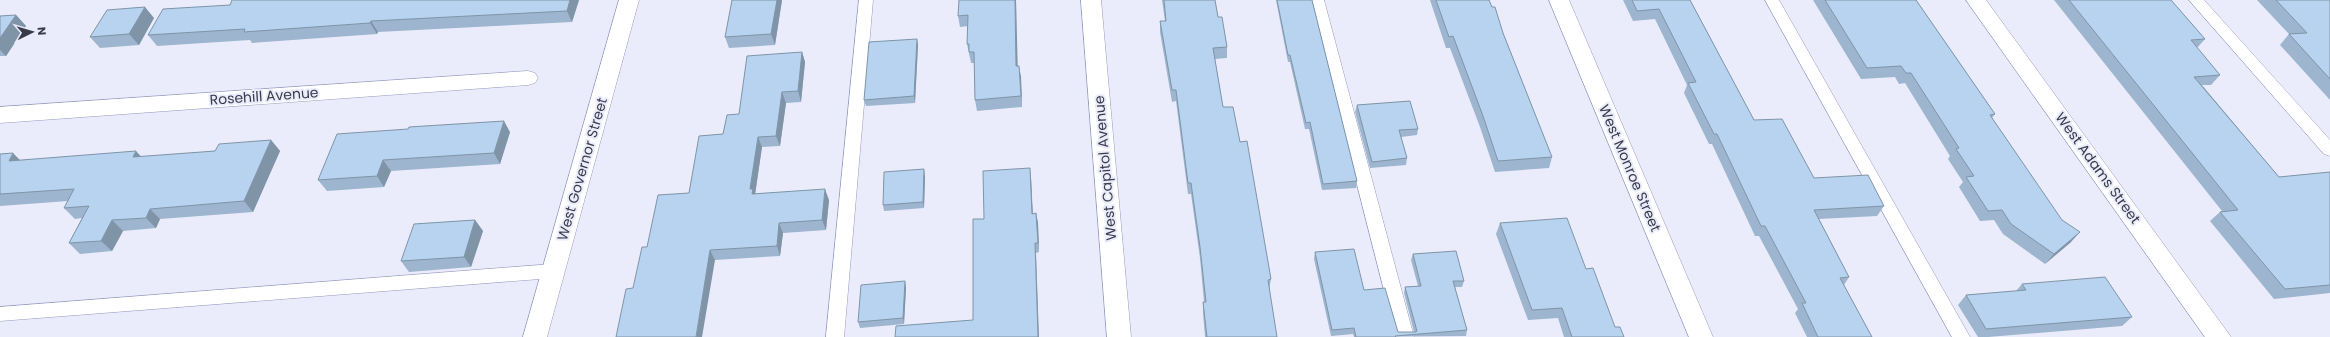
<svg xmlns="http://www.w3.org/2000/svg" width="2330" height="337" font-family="Poppins,sans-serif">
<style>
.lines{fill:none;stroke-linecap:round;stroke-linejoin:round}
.lane-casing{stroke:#959abc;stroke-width:1}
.street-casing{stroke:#959abc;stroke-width:1}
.secondary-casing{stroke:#959abc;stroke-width:1}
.lane{fill:#fff;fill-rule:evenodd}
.street{fill:#fff;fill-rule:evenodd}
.secondary{fill:#fff;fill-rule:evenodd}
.wall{fill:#9db5ce}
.shaded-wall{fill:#8094a7}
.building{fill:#b7d3ef;stroke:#8094a7}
.labels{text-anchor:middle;stroke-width:4;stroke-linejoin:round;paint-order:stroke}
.street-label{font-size:14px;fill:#393b49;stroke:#eaecfb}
</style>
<rect width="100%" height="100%" fill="#eaecfb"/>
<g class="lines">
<g class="lane-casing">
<path id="lane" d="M 859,0 L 873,0 L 844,337 L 826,337 Z
M 1310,0 L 1324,0 L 1414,337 L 1396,337 Z
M 1765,0 L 1779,0 L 1970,337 L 1952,337 Z
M 2189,0 L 2204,0 L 2330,140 L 2330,156 L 2324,154 Z
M 553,264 L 559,266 L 562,271 L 559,276 L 553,278 L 0,321 L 0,307 Z"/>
</g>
<g class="street-casing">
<path id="street" d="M 619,0 L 639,0 L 547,337 L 523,337 Z
M 1081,0 L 1101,0 L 1131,337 L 1107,337 Z
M 1966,0 L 1986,0 L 2231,337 L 2205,337 Z
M 528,71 L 535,73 L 538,78 L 535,83 L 528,85 L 0,123 L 0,107 Z"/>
</g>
<g class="secondary-casing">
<path id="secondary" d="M 1549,0 L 1569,0 L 1713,337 L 1689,337 Z"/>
</g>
<use href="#lane" class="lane"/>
<use href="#street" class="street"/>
<use href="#secondary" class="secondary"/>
</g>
<path class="wall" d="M 232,0 L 579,0 L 572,22 L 378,32 L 377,34 L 252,43 L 250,40 L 157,46 L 148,35 L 230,5 Z
M 732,0 L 782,0 L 775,45 L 729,48 L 725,37 Z
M 1016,0 L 1017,66 L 1021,77 L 1022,107 L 977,111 L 975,100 L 974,63 L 971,63 L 967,44 L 968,26 L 960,27 L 958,16 Z
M 1162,0 L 1215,0 L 1218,17 L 1227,47 L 1227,58 L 1215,59 L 1223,107 L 1240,142 L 1271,279 L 1269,290 L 1277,337 L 1205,337 L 1203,313 L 1203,302 L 1204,302 L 1200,258 L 1191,194 L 1188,194 L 1176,101 L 1172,102 L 1160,32 L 1160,21 L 1165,21 Z
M 1276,0 L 1312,0 L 1357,181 L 1356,188 L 1322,190 L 1309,129 L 1305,129 L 1290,62 L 1288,62 Z
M 1430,0 L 1489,0 L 1503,33 L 1552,157 L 1549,168 L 1495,172 L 1480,127 L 1450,48 L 1446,48 Z
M 1623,0 L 1690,0 L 1754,120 L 1814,178 L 1884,206 L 1877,216 L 1819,219 L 1849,277 L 1844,285 L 1872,337 L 1807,337 L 1795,313 L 1798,309 L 1759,236 L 1755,236 L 1712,144 L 1709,144 L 1684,93 L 1687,85 L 1655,19 L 1633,21 Z
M 1813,0 L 1916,0 L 1995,114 L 1992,118 L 2071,242 L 2045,264 L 2003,234 L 1994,220 L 1980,221 L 1959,187 L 1963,182 L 1948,159 L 1950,156 L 1905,83 L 1899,84 L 1895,77 L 1861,79 Z
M 2054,0 L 2171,0 L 2205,39 L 2197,48 L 2220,75 L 2211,85 L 2202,85 L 2279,177 L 2330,172 L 2330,293 L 2274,299 L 2210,221 L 2220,212 L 2222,211 Z
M 2257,0 L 2330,0 L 2330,100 L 2280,45 L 2289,34 Z
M 16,15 L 26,26 L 6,56 L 0,56 L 0,16 Z
M 154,18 L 139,45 L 100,48 L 90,37 Z
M 917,39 L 918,45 L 915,103 L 866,106 L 864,100 Z
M 802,52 L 805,62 L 801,102 L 786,103 L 780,146 L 762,147 L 755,194 L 829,200 L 826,230 L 783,233 L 780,256 L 715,260 L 633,288 L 647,247 L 689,193 L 723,134 L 739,114 Z
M 1357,105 L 1418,129 L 1417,135 L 1401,137 L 1407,158 L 1406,165 L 1370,168 L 1355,112 Z
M 408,129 L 510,132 L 500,164 L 391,171 L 384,187 L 327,191 L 318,180 Z
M 271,140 L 280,151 L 253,212 L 160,219 L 156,228 L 123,231 L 112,251 L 80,254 L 69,243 L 82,218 L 75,219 L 64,208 L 68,201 L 0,206 L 0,154 L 20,160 L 141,157 L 215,151 Z
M 925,176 L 924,208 L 884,211 L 883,205 Z
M 1031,178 L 1033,214 L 1036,213 L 1038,223 L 1039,252 L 1036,253 L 973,320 L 984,219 Z
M 475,220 L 483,231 L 471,267 L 409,272 L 401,261 Z
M 1500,223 L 1586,269 L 1615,327 L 1624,337 L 1564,337 L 1558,318 L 1528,320 L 1496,234 Z
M 1315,252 L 1364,290 L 1398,332 L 1414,332 L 1404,293 L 1405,287 L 1418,286 L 1411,260 L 1413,254 L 1464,281 L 1462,287 L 1455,287 L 1467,330 L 1466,336 L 1354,337 L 1353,334 L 1331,336 L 1314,259 Z
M 905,281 L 906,288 L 904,324 L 860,328 L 858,322 Z
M 2022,284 L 2132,317 L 2122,326 L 1988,337 L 1978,337 L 1958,305 L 1966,295 L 2016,291 Z"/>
<path class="shaded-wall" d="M 570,0 L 579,0 L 572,22 L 567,11 Z
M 777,0 L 782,0 L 775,45 L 771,34 Z
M 1015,0 L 1016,0 L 1018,78 L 1016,66 Z
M 145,7 L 154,18 L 139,45 L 129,34 Z
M 16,15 L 26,26 L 6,56 L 0,50 L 0,38 Z
M 371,21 L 378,32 L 377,34 L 370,23 Z
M 917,39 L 918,45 L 915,103 L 914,96 Z
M 802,52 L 805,62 L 801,102 L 798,91 Z
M 1019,66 L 1021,77 L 1022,107 L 1021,96 Z
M 782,92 L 786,103 L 780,146 L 776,136 Z
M 504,121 L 510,132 L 500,164 L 494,153 Z
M 758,137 L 762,147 L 755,195 L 756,205 L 750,189 Z
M 271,140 L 280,151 L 253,212 L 244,201 Z
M 136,151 L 146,162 L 133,157 Z
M 13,153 L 24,164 L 9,161 Z
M 383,160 L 391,171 L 384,187 L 377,176 Z
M 1030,168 L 1031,178 L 1033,223 L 1032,214 Z
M 924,169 L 925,176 L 924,208 L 923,202 Z
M 825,189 L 829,200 L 826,230 L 822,220 Z
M 150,209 L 160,219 L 156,228 L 146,218 Z
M 1036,213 L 1038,223 L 1039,252 L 1038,243 Z
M 112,220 L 123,231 L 112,251 L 101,241 Z
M 475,220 L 483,231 L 471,267 L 464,257 Z
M 779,223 L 783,233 L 780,256 L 777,246 Z
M 2080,232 L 2071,242 L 2045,264 L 2054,254 Z
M 1035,243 L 1036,253 L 1039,337 L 1038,337 Z
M 710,250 L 715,260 L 702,337 L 696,337 Z
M 905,281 L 906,288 L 904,324 L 903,318 Z"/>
<path class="building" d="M 232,0 L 570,0 L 567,11 L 371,21 L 370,23 L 244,32 L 245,29 L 148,35 L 163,9 L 230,5 Z
M 732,0 L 777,0 L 771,34 L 725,37 Z
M 959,0 L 1015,0 L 1016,66 L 1019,66 L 1021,96 L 975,100 L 974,52 L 969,52 L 969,44 L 967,44 L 968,15 L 958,16 Z
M 1164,0 L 1215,0 L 1218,17 L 1222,17 L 1227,47 L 1213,48 L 1223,107 L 1233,107 L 1240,142 L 1247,141 L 1271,279 L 1268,280 L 1277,337 L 1207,337 L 1203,302 L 1206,302 L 1200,247 L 1191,183 L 1188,183 L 1176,90 L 1172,90 L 1160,21 L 1166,21 Z
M 1277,0 L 1312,0 L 1357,181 L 1323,184 L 1310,122 L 1306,123 L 1290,55 L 1288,55 Z
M 1436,0 L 1489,0 L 1492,7 L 1495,7 L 1503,33 L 1552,157 L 1498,161 L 1483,116 L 1453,36 L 1449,37 Z
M 1632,0 L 1690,0 L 1754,120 L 1782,119 L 1814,178 L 1868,175 L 1884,206 L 1814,210 L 1849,277 L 1840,278 L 1872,337 L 1818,337 L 1802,303 L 1806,303 L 1765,226 L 1761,226 L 1717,134 L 1714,134 L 1688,83 L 1696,82 L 1659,9 L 1637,11 Z
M 1825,0 L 1916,0 L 1995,114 L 1990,115 L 2062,220 L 2080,232 L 2054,254 L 2011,224 L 2002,210 L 1988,211 L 1966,177 L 1974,176 L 1956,149 L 1959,148 L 1911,73 L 1906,73 L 1901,66 L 1867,68 Z
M 2069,0 L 2171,0 L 2205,39 L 2191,40 L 2220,75 L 2194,77 L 2279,177 L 2330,172 L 2330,285 L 2285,289 L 2220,212 L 2238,210 Z
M 2276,0 L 2330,0 L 2330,79 L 2289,34 L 2307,33 Z
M 145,7 L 129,34 L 90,37 L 107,10 Z
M 16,15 L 0,38 L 0,16 Z
M 917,39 L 914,96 L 864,100 L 869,42 Z
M 802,52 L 798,91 L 782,92 L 776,136 L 758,137 L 750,189 L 753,189 L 752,194 L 825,189 L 822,220 L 779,223 L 777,246 L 710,250 L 696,337 L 616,337 L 626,289 L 633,288 L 642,247 L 647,247 L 658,195 L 689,193 L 699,136 L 723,134 L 727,115 L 739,114 L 747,56 Z
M 1410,101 L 1418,129 L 1399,130 L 1407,158 L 1372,162 L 1357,105 Z
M 504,121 L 494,153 L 383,160 L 377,176 L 318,180 L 337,134 L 408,129 L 409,127 Z
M 271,140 L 244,201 L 150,209 L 146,218 L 112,220 L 101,241 L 69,243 L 89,206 L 64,208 L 74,189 L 0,194 L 0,154 L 13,153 L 9,161 L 136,151 L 133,157 L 215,151 L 219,144 Z
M 1030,168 L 1032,214 L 1036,213 L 1038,243 L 1035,243 L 1038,337 L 895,337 L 896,326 L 973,320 L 973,219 L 984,219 L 983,171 Z
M 924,169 L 923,202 L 883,205 L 884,172 Z
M 1567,218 L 1586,269 L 1593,268 L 1615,327 L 1620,327 L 1624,337 L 1572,337 L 1562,308 L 1532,310 L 1500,223 Z
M 475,220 L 464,257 L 401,261 L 414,224 Z
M 1354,249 L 1364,290 L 1385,288 L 1398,332 L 1416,332 L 1417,331 L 1405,287 L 1421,286 L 1413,254 L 1456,251 L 1464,281 L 1453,281 L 1467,330 L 1395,336 L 1396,337 L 1356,337 L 1354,328 L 1332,330 L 1315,252 Z
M 2105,277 L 2132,317 L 1986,329 L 1966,295 L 2026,290 L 2022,284 Z
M 905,281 L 903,318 L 858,322 L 861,285 Z"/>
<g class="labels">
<g class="street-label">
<text transform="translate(264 96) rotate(-4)" y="5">Rosehill Avenue</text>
<text transform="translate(1105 168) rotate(-95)" y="5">West Capitol Avenue</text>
<text transform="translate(1630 168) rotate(67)" y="5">West Monroe Street</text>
<text transform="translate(2098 168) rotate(54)" y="5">West Adams Street</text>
<text transform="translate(582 169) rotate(-74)" y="5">West Governor Street</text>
</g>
</g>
<g transform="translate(32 32) rotate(85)" stroke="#eaecfb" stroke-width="3" paint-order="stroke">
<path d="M0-3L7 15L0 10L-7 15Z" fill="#393b49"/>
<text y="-6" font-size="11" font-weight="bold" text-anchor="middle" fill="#393b49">N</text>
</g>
</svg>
